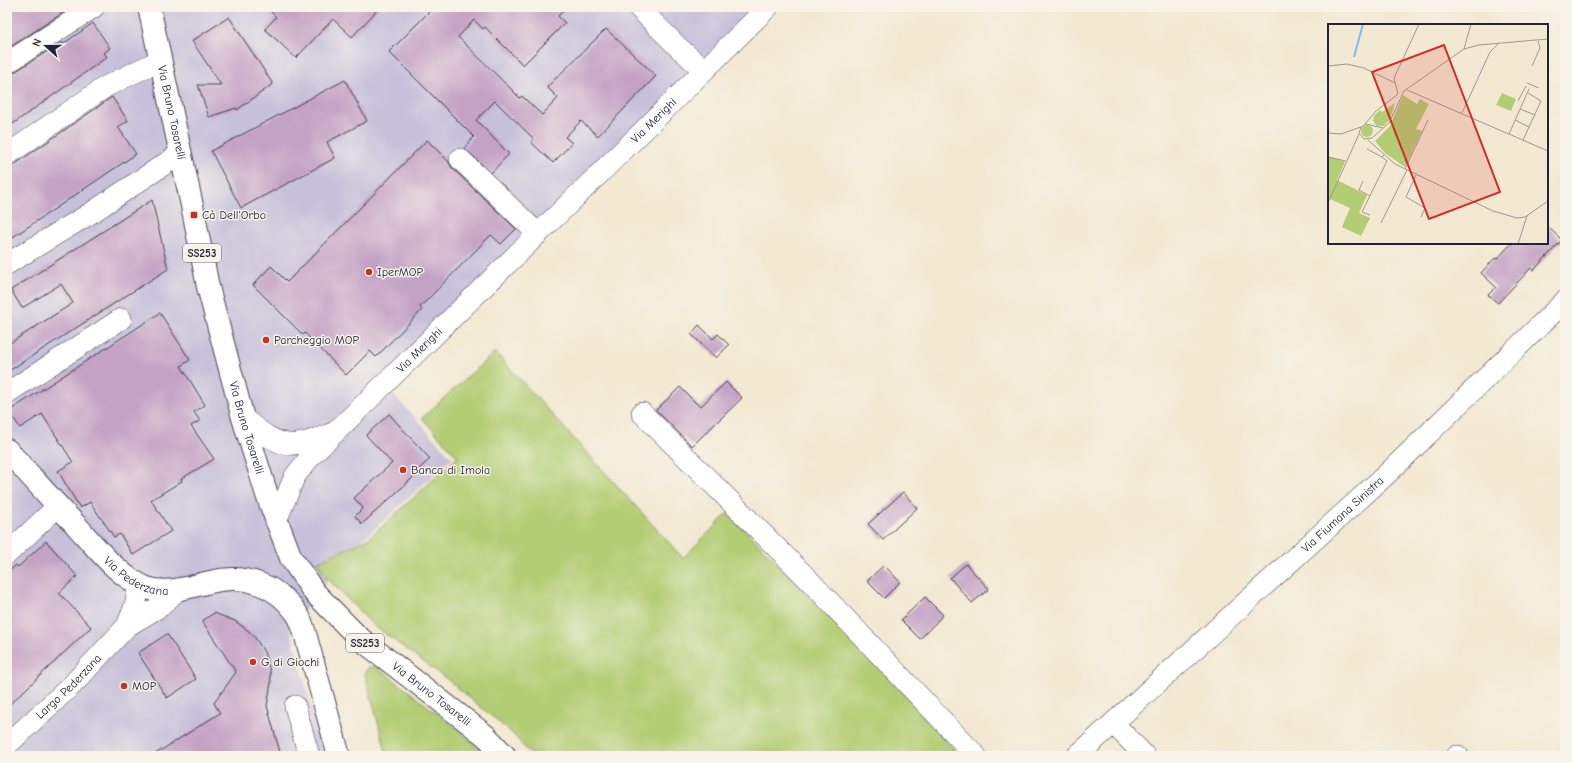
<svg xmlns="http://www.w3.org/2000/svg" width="1572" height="763" font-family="'Comic Neue',sans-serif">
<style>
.industrial{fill:#c6c0da}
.green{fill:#b2cd73;stroke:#6a7857}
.building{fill:#c4a2c5}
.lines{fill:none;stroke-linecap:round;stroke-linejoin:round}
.minor-casing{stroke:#414052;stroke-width:22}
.major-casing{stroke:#414052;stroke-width:24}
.minor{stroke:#fff;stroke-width:21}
.major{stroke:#fff;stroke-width:22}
.poi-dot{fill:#c8321e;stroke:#f7f3e8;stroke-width:1.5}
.labels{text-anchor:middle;stroke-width:3;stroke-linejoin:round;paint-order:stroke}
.shield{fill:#f7f3e8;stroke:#62616f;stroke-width:1}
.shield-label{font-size:11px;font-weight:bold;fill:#22223b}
.street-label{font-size:12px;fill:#22223b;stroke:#f7f3e8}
.poi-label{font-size:12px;fill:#22223b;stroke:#f7f3e8;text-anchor:start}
.inset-river{fill:none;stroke:#7abdf0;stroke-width:2}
.inset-road{fill:none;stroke:#9f9995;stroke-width:1}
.view{fill:#d62828;fill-opacity:0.15;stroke:#d62828;stroke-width:2}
.inset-edge{fill:none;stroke:#22223b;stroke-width:2}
</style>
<rect width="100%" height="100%" fill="#f7f3e8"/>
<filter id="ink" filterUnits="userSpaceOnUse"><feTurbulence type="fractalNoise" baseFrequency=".025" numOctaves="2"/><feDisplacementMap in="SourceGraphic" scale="8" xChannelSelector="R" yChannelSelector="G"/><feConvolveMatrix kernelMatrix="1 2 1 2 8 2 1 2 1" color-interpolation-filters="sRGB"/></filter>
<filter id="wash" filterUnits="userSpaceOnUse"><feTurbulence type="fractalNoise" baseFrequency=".012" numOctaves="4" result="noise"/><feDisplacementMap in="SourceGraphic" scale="16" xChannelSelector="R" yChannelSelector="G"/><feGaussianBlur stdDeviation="0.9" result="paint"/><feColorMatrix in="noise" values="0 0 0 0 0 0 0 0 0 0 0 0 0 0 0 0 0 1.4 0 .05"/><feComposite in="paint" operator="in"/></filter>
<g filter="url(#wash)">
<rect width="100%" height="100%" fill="#f3e8d1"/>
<path class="industrial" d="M 7,7 L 767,7 L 389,390 L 452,458 L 355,547 L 290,628 L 325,756 L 7,756 Z"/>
<path class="green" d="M 495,352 L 683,558 L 728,513 L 860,646 L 960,756 L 532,756 L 512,733 L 447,679 L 373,625 L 326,577 L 317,562 L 368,539 L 458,457 L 422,418 Z
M 369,667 L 375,667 L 385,673 L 455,727 L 487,756 L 387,756 L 365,674 L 366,670 Z"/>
<g id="blocks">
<path class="building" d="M 7,7 L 72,7 L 7,49 Z
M 266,7 L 380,7 L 352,37 L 333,19 L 296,58 L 265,29 L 276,17 Z
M 434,7 L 567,7 L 558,16 L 565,23 L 523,65 L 485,27 L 483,29 L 474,20 L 458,37 L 520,98 L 522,96 L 542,115 L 558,98 L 547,87 L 606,29 L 656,76 L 598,136 L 581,121 L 565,137 L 572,143 L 553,163 L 531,142 L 534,139 L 495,101 L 476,120 L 509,154 L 491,173 L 464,148 L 474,137 L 389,52 Z
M 229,17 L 273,84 L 237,110 L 236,108 L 209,117 L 198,85 L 221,85 L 192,41 Z
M 93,23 L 110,48 L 104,53 L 107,57 L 7,128 L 7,75 L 13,73 L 62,42 L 63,44 Z
M 345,80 L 367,121 L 327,142 L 335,158 L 241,208 L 211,151 Z
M 112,97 L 128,121 L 118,127 L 136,154 L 7,241 L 7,167 L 14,165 Z
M 427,140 L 448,161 L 452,168 L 516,229 L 501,244 L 491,235 L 420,307 L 422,310 L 376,357 L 370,351 L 346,375 L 305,333 L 303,335 L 253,285 L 271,266 L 287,282 Z
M 152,200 L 168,269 L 7,372 L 7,345 L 73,303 L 61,284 L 22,308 L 11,290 Z
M 1547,226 L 1562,240 L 1534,270 L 1531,268 L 1498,303 L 1488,295 L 1496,287 L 1481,273 L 1495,258 L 1497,259 L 1512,243 L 1547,243 Z
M 160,313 L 190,360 L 181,366 L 205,405 L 194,412 L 200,421 L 191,426 L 214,459 L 181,479 L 182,481 L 151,500 L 171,531 L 133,555 L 120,534 L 114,537 L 90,502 L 80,508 L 58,471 L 73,462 L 42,414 L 20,428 L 9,411 Z
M 699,325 L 713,339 L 718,334 L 729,345 L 716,358 L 691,334 Z
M 726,382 L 742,398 L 692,446 L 656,410 L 680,387 L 700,407 Z
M 389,414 L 430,459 L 419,469 L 421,470 L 362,524 L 355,516 L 363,508 L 354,498 L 392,463 L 366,435 Z
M 903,492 L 917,508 L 883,540 L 868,524 Z
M 46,541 L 77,576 L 59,593 L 91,627 L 7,707 L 7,573 L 16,565 L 18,567 Z
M 966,564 L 989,589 L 972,603 L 950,578 Z
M 884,565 L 900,582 L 884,598 L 867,581 Z
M 925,597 L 943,615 L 920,639 L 901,620 Z
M 214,613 L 235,621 L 246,629 L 254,636 L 264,652 L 270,671 L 271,683 L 267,706 L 281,756 L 152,756 L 220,713 L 214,703 L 236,672 L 202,621 Z
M 167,634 L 196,679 L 167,698 L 138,653 Z"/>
</g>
</g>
<g filter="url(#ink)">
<use href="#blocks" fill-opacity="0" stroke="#414052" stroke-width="1"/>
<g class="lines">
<g class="minor-casing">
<g id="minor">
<path d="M 638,7 L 679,48 L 704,70"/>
<path d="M 7,63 L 94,7"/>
<path d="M 7,155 L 105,87 L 160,60"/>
<path d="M 460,159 L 538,234"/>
<path d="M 7,264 L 91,213 L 180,154"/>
<path d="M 7,393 L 121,319"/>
<path d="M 642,413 L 807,578 L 976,756"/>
<path d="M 243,418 C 256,428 271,442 288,444 C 298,446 323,437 333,433"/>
<path id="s1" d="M 276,521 L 295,476 L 311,456 L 643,131 L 768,7"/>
<path d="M 7,554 L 58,506"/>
<path d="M 127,626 L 136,603 L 138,583"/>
<path d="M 295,706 L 309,756"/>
<path d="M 1113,723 L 1145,756"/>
<path id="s2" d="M 7,745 L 73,684 L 127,626 L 161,606 L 177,590"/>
<path id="s3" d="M 1077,756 L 1389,472 L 1565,301"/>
<path d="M 1457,756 L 1458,756"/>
</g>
</g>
<g class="major-casing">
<g id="major">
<path id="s4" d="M 149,7 L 194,215 L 208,287 L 243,418 L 267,495 L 291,558 L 314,592 L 358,637 L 486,736 L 505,756"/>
<path id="s5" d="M 7,450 C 30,475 52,500 75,524 C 95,546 119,578 147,588 C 168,595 189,587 210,582 C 245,573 279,585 299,617 C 302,623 304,630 306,637 L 339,756"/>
</g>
</g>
<use href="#minor" class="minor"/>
<use href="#major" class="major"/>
</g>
</g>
<g class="poi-dot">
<rect x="190" y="211" width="8" height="8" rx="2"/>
<circle cx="369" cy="272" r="4"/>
<circle cx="266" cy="340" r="4"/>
<circle cx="403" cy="470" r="4"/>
<circle cx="253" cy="662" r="4"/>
<circle cx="124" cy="686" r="4"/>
</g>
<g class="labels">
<g class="shield">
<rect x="183" y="244" width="38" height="18" rx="3"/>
<rect x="346" y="634" width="38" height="18" rx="3"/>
</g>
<g class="shield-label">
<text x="202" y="257">SS253</text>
<text x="365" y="647">SS253</text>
</g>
<g class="street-label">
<text dy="4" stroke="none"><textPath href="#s4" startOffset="108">Via Bruno Tosarelli</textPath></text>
<text dy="4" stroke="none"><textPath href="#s1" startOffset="554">Via Merighi</textPath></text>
<text dy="4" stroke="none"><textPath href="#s1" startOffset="226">Via Merighi</textPath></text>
<text dy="4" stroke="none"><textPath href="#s4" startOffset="432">Via Bruno Tosarelli</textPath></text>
<text dy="4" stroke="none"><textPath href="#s3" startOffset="359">Via Fiumana Sinistra</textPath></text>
<text dy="4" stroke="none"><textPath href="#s5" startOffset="183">Via Pederzana</textPath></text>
<text dy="4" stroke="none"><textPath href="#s2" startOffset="85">Largo Pederzana</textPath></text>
<text dy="4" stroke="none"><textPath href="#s4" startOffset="767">Via Bruno Tosarelli</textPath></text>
</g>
<g class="poi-label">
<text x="202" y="219">Cà Dell'Orbo</text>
<text x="377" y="276">IperMOP</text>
<text x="274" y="344">Parcheggio MOP</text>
<text x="411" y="474">Banca di Imola</text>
<text x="261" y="666">G di Giochi</text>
<text x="132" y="690">MOP</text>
</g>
</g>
<g transform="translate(1328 24)">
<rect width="220" height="220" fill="#f3e8d1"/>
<path d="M 174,69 L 188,75 L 183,87 L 168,81 ZM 75,71 L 89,80 L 92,75 L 101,80 L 88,105 L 94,107 L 77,143 L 57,129 L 47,117 L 62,102 ZM 67,79 L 62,95 L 56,102 L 49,102 L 45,97 L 46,92 L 52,86 L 54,88 ZM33 107a6 6 0 1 1 12 0a6 6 0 1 1-12 0ZM 0,132 L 17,138 L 9,156 L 39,171 L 31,189 L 42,194 L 33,212 L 14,203 L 22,184 L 2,175 L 0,179 Z" fill="#b2cd73"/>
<path class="inset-river" d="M 26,33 L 35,0"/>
<path class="inset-road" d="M 136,25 L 143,0M 0,42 L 19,40 L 36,44 L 67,59M 204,42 L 212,24 L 210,17M 199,59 L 211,64M 79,66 L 220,127M 190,77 L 198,62M 192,85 L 207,91M 134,89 L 162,28 L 171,19M 187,96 L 201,103M 37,100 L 48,87 L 70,70 L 66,54 L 91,0M 55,104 L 38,100 L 33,103 L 31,109 L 36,115 L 44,114 L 61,99 L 76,67 L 136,25 L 151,21 L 220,15M 0,109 L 13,110 L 33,103M 181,110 L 201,65M 40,116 L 67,140 L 165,187 L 189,194 L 197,193 L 220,177M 195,116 L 213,77 L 200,69M 39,125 L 54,133M 0,133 L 18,137M 77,145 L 100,96M 88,151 L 78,173 L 97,184 L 93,193M 35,157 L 31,166 L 42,172M 0,179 L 31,110M 42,191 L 34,188 L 59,137 L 54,133 L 56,131M 53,199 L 79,146M 190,220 L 199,192"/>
<path class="view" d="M 116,21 L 172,168 L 101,195 L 44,48 Z"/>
<rect width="220" height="220" class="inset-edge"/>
</g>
<rect width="1572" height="763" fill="none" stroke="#f7f3e8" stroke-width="24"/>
<g transform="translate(46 46) rotate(291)" stroke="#f7f3e8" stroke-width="3" paint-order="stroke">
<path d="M0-3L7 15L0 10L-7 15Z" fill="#22223b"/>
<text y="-6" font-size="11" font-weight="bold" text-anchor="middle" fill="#22223b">N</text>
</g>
</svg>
